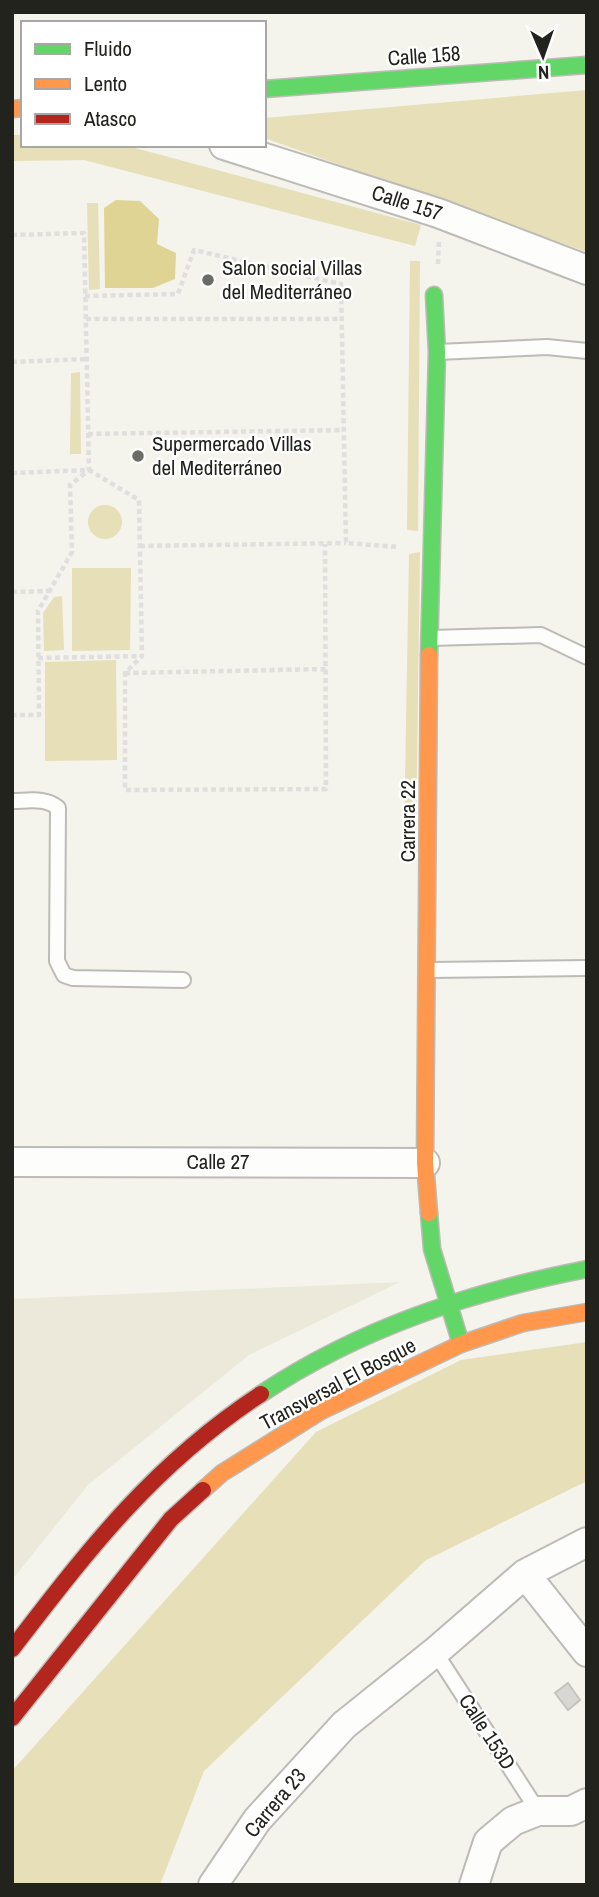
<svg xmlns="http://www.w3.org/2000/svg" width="599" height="1897" font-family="'Archivo Narrow',sans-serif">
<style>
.built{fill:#ece9db}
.green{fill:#e6dfb8}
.water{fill:#e0d494}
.building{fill:#d8d7d2;stroke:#c4c3be;stroke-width:2}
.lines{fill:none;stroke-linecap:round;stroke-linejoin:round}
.lane-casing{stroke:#bcbbb6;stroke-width:18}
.street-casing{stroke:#bcbbb6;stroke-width:32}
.fast-casing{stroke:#bcbbb6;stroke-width:19}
.slow-casing{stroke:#bcbbb6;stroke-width:19}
.jam-casing{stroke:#bcbbb6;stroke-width:19}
.path{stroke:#e0dfdd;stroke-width:4.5;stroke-dasharray:5 3.5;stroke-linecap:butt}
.lane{stroke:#fdfdfc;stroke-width:14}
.street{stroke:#fdfdfc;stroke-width:28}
.fast{stroke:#63d668;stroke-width:16}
.slow{stroke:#ff974d;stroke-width:16}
.jam{stroke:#b3261e;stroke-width:16}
.poi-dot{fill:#6c6c66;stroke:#fff;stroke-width:2.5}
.labels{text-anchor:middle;stroke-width:5;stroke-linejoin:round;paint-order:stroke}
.street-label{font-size:21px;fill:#23231e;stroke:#fff}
.poi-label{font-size:21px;fill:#23231e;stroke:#fff;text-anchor:start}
</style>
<rect width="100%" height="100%" fill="#f4f3ec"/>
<path class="built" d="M 400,1282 L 249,1355 L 88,1485 L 12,1580 L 12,1299 Z"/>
<path class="green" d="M 587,90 L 587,252 L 264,138 L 264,118 Z
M 12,135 L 23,135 L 23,145 L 124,145 L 421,225 L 415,246 L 84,160 L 12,161 Z
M 87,203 L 98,203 L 100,289 L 89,290 Z
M 410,261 L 420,261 L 418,531 L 407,530 Z
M 80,372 L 81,454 L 70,454 L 71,373 Z
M88 522a17 17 0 1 1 34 0a17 17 0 1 1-34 0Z
M 420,552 L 416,839 L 404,839 L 409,554 Z
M 72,568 L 131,568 L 130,650 L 72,651 Z
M 62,596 L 64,650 L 44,651 L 43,613 L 54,597 Z
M 116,660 L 117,760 L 45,761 L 45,662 Z
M 587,1342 L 587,1481 L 426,1560 L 204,1771 L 160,1885 L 12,1885 L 12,1771 L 316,1432 L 461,1360 Z"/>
<path class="water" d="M 116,200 L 140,201 L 159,219 L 157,244 L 176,253 L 175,279 L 153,288 L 105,288 L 104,208 Z"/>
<path class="building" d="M 568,1683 L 580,1700 L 568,1710 L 555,1693 Z"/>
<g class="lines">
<g class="lane-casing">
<path id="lane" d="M 438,352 L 547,347 L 587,351
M 430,638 L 541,635 L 587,657
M 12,801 C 28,801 46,797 58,808 L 57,961 L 64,975 L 73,978 L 183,980
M 430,970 L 587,968
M 435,1652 L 538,1811"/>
</g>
<g class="street-casing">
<path id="street" d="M 224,145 L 438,213 L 587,270
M 12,1162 L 425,1163
M 525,1574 L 587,1652
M 213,1885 L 257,1820 L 344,1725 L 435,1652 L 525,1574 L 587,1542
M 474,1885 L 488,1842 L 513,1821 L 538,1811 L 571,1811 L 587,1803"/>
</g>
<g class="fast-casing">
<path id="fast" d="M 264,89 L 587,65
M 429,655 L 437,352 L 434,295
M 429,1213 L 432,1249 L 461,1344
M 261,1394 C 360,1328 470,1292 587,1269"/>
</g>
<g class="slow-casing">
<path id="slow" d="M 12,109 L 23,108
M 429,1213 L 425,1163 L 429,655
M 203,1490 L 222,1473 L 321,1411 L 461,1344 L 523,1323 L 587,1312"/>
</g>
<g class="jam-casing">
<path id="jam" d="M 12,1649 C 89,1549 153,1465 261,1394
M 12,1718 L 171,1519 L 203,1490"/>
</g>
<path class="path" d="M 12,235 L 84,233 L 89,470 L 70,485 L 72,552 L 38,611 L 39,715 L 12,715
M 438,264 L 439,242
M 85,296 L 178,294 L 194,250 L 341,284 L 346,543 L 398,547
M 86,319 L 342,319
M 12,362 L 87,359
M 88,434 L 343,430
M 12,473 L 89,470 L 139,500 L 142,656 L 125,673 L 125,790 L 326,789 L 325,544
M 140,546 L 346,543
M 12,592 L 49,591
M 38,658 L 141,656
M 125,673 L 327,669"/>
<use href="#lane" class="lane"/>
<use href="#street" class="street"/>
<use href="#fast" class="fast"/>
<use href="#slow" class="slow"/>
<use href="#jam" class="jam"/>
</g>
<g class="poi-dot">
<circle cx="208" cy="280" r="7"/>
<circle cx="138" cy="456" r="7"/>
</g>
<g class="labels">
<g class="street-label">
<text transform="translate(424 56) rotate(-4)" y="7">Calle 158</text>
<text transform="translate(407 203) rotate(18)" y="7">Calle 157</text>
<text transform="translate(408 821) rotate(-90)" y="7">Carrera 22</text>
<text x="218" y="1169">Calle 27</text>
<text transform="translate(338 1384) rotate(-28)" y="7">Transversal El Bosque</text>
<text transform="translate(487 1732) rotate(57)" y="7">Calle 153D</text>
<text transform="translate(275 1803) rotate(-50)" y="7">Carrera 23</text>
</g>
<g class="poi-label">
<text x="222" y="275">Salon social Villas<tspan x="222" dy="24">del Mediterráneo</tspan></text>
<text x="152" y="451">Supermercado Villas<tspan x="152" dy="24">del Mediterráneo</tspan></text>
</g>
</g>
<rect width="599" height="1897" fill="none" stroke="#23231e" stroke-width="28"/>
<rect x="21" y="21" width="245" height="126" fill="#ffffff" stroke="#a7a7a5" stroke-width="2"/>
<rect x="35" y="44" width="35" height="10" fill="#63d668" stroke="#a7a7a5" stroke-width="2"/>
<text x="84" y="56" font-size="21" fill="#23231e">Fluido</text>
<rect x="35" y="79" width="35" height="10" fill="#ff974d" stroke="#a7a7a5" stroke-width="2"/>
<text x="84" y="91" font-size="21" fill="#23231e">Lento</text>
<rect x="35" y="114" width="35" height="10" fill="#b3261e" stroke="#a7a7a5" stroke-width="2"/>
<text x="84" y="126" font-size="21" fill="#23231e">Atasco</text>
<g transform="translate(543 56) rotate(178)" stroke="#ffffff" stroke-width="5" paint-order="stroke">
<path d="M0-5L12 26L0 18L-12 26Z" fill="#23231e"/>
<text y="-10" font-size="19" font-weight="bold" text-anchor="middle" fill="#23231e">N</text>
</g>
</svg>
